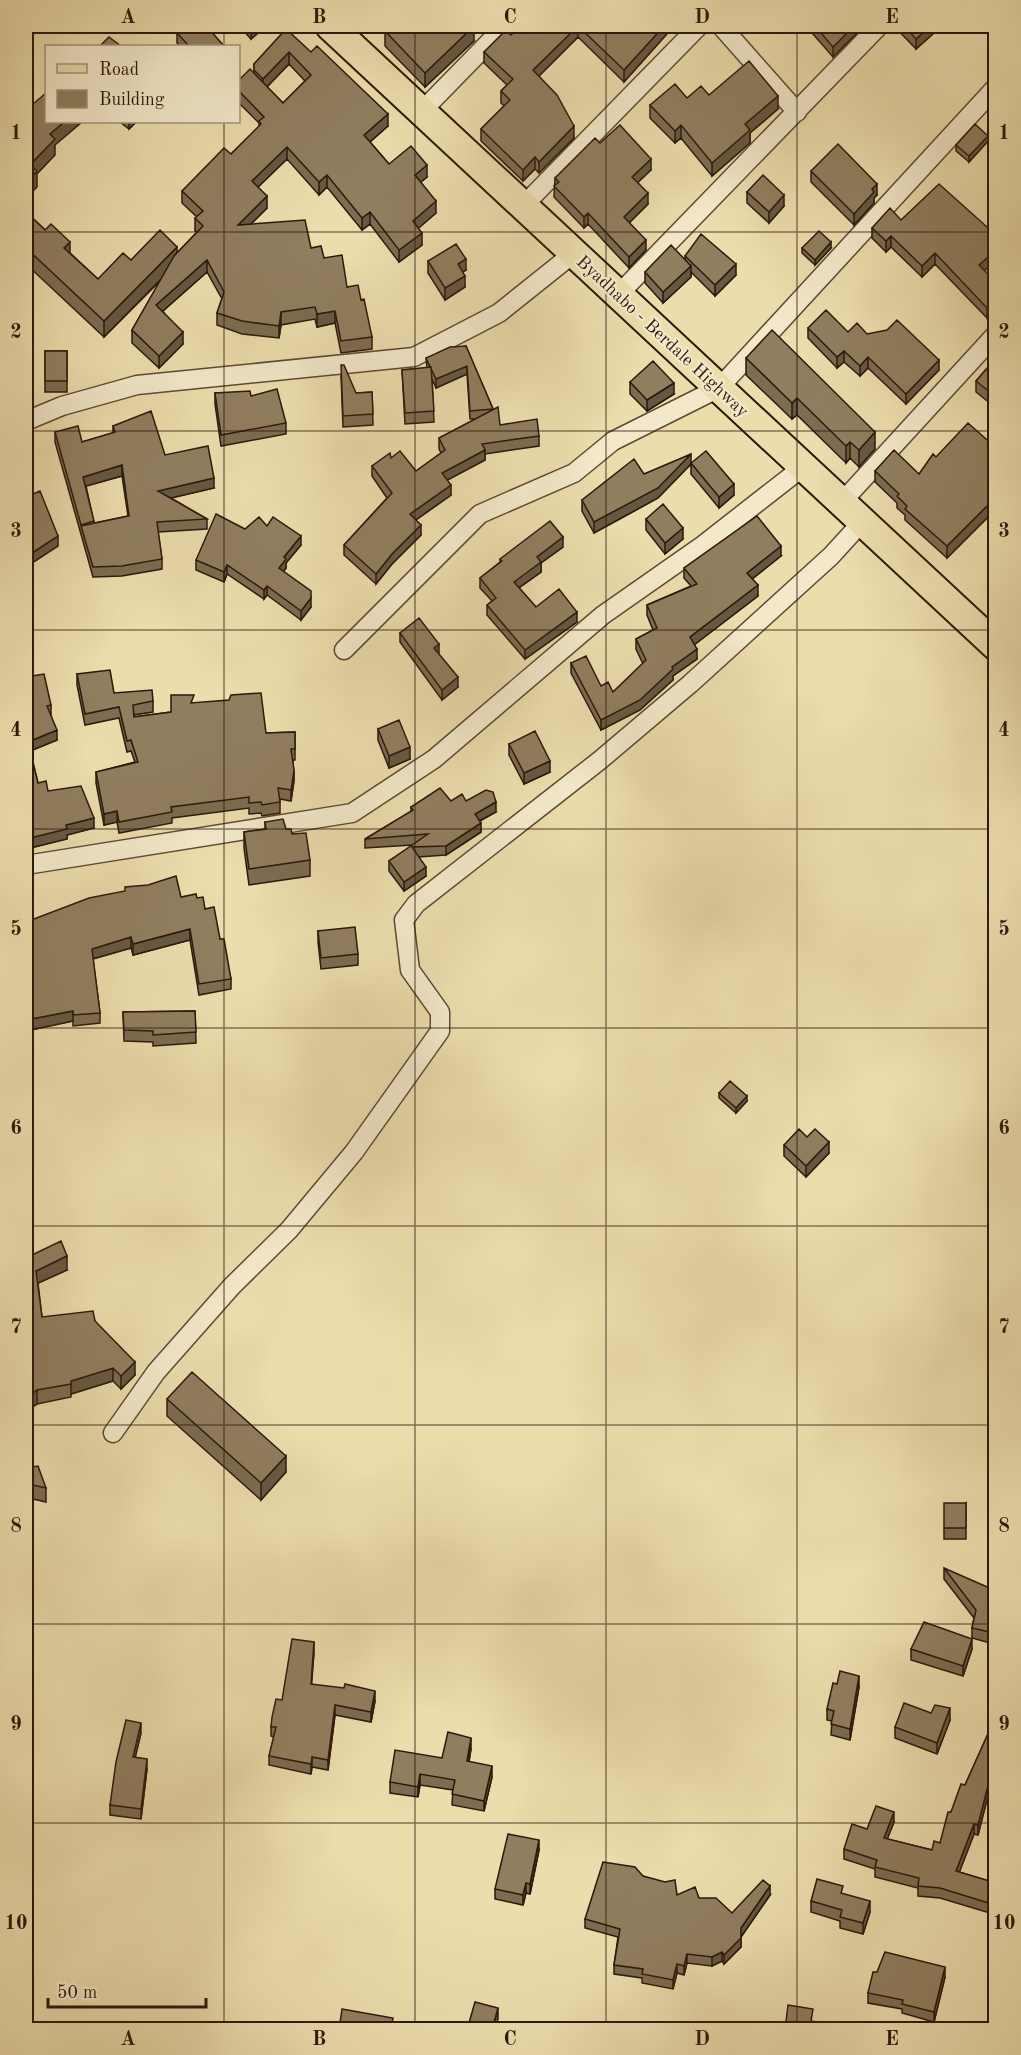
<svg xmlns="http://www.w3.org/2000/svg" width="1021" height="2055" font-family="'Old Standard TT',serif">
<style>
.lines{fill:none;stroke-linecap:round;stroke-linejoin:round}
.minor-casing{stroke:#5c4934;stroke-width:21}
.primary-casing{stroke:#2c180b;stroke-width:32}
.minor{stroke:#f3e9ca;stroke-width:18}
.primary{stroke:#ecddad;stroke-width:28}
.wall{fill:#7c6c52;stroke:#2c180b;stroke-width:1.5;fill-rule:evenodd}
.shaded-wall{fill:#655842;stroke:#2c180b;stroke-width:1.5}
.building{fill:#907e5f;stroke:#2c180b;stroke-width:1.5}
.grid{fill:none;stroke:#2c180b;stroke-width:1.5;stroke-opacity:0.55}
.labels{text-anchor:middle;stroke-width:4.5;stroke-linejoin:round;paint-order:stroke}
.street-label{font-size:18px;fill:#2c180b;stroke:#f3e9ca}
.neatline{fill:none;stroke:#2c180b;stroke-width:2}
.grid-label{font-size:20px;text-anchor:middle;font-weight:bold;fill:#2c180b}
</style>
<rect width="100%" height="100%" fill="#ecddad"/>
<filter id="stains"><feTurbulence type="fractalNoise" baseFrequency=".00333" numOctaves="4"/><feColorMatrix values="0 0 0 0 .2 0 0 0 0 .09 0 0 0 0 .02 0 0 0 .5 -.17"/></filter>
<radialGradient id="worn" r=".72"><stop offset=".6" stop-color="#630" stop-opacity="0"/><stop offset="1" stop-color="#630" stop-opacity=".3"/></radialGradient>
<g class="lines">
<g class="minor-casing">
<path id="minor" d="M 721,26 L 797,112
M 422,111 L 505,26
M 523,206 L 699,26
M 618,295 L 879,26
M 26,421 L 62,406 L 137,385 L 414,357 L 499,313 L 574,253
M 841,503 L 996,334
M 344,650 L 480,514 L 574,473 L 613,441 L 719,388 L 996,87
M 26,865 L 352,813 L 434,759 L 603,615 L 703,545 L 803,467
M 113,1433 L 156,1372 L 232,1286 L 289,1230 L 354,1152 L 440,1031 L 440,1012 L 410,970 L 404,920 L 416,904 L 599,761 L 690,684 L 831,556 L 862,522"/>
</g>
<g class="primary-casing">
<path id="primary" d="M 330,26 L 996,646"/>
</g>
<use href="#minor" class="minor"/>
<use href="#primary" class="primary"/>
</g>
<path class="wall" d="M 186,26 L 220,26 L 212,33 L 224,46 L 180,46 L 177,43 L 177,33 Z
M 239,26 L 266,26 L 251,39 Z
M 521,26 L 682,26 L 678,30 L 674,26 L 624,82 L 578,37 L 539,76 L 574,138 L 539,173 L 535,169 L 523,181 L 481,141 L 481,129 L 504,106 L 501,103 L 501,91 L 507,85 L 484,63 L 484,52 L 511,35 Z
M 806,26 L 864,26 L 833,57 Z
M 894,26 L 934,26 L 934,33 L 916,49 Z
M 286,29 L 388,126 L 370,142 L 389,164 L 427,177 L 421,182 L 436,213 L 418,228 L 422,245 L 399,262 L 370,224 L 362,230 L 327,187 L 319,195 L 287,159 L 258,187 L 267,208 L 251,224 L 311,248 L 324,258 L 347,287 L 361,300 L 372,337 L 372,349 L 341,353 L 335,323 L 317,327 L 315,319 L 281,325 L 279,338 L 242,334 L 217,325 L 217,313 L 222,299 L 207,272 L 163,311 L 183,344 L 159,368 L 132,343 L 132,330 L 161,280 L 104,337 L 26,264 L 26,212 L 98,279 L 131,260 L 177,253 L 197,232 L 195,231 L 195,218 L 197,217 L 182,203 L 182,191 L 231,154 L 259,127 L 259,123 L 238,102 L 238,81 L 254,73 L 254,64 ZM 289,64 L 305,81 L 283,103 L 267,87 Z
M 385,31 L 474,41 L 425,87 L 385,46 Z
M 709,95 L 778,109 L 750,133 L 750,143 L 712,176 L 681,138 L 675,143 L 650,118 L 650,105 Z
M 996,115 L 996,130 L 994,126 L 994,116 Z
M 120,122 L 136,122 L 129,129 Z
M 988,141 L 969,162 L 956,151 L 956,145 Z
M 600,143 L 651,170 L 638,182 L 648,204 L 629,223 L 646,250 L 629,268 L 588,224 L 584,228 L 554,197 L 555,178 Z
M 811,171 L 877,195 L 874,198 L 874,203 L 854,225 L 811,182 Z
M 747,192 L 784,206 L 769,223 L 747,203 Z
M 901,220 L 996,235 L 996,260 L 984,271 L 996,282 L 987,318 L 935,264 L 922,277 L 891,247 L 886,252 L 872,238 L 872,228 Z
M 802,248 L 831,248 L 815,265 L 802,253 Z
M 685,256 L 736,275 L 715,296 L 691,272 L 691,277 L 663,303 L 645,283 L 645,272 L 685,260 Z
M 428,261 L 466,270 L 463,272 L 465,287 L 445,300 L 428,273 Z
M 808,328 L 867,334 L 939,370 L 906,404 L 868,368 L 860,376 L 844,362 L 837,368 L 808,338 Z
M 466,346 L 500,425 L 539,436 L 539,446 L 485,454 L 485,460 L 447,480 L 451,495 L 416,520 L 421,535 L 392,564 L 376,584 L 344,555 L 344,545 L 387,498 L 372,476 L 372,466 L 391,458 L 416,471 L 441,453 L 439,449 L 439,438 L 476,419 L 470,419 L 467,374 L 436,388 L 432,379 L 434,422 L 405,424 L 402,370 L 427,368 L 426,358 Z
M 45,351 L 67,351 L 67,392 L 45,392 Z
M 746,358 L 875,449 L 859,467 L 850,458 L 846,463 L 797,415 L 792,419 L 746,375 Z
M 996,358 L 996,408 L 976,392 L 976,381 Z
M 341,376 L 356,393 L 372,392 L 373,425 L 343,427 Z
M 630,382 L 674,394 L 647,411 L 630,394 Z
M 215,393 L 251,396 L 286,423 L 286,434 L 221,446 L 215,404 Z
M 113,426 L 165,455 L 214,488 L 171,498 L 207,519 L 207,529 L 158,532 L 162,559 L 162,569 L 122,576 L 93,577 L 55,442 L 55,432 L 82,442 L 113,433 ZM 122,476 L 128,516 L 94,523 L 86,486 Z
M 996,445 L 996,509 L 947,558 L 905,520 L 905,515 L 897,508 L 897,503 L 875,482 L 875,471 L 919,474 L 936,457 L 994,446 Z
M 691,463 L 734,495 L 719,508 L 691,474 Z
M 691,464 L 658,498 L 594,533 L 582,511 L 582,500 L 644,474 Z
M 646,519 L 683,539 L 665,554 L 646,530 Z
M 267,526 L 301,545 L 286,563 L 286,568 L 283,572 L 311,607 L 301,620 L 267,595 L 264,599 L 227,574 L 224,582 L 196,570 L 196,560 L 245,529 Z
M 563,547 L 541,563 L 541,572 L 519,588 L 536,607 L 577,622 L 525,659 L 487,615 L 487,605 L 492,601 L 480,588 L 480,578 L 500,562 L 500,559 Z
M 781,556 L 752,579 L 758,596 L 694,645 L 697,659 L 673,676 L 673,680 L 640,710 L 601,730 L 571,673 L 571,663 L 601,686 L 613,692 L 643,664 L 636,649 L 636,639 L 653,630 L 647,615 L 647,605 L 691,586 L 684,578 L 684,568 Z
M 400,633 L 438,654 L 458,687 L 442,700 L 400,642 Z
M 77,674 L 114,693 L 153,701 L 153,712 L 134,715 L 134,717 L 171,712 L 194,703 L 266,733 L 295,732 L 295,760 L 293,760 L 294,781 L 291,801 L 280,799 L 280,813 L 262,816 L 261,813 L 249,814 L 249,808 L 172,818 L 172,823 L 119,833 L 117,822 L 104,825 L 96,783 L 96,772 L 135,762 L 131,751 L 127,752 L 119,718 L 85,725 L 77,685 Z
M 26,677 L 51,705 L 51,715 L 57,740 L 30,751 L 38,783 L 94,828 L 67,835 L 67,839 L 26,849 Z
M 378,729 L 410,759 L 389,768 L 378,740 Z
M 509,744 L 550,772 L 524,784 L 509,755 Z
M 451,801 L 466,801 L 496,812 L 480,821 L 481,832 L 446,855 L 418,857 L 426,876 L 404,891 L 389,871 L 389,861 L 413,845 L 365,848 L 365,839 L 411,812 L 411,807 Z
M 265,822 L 286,829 L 292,834 L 310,860 L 310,876 L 249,885 L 244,848 L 244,832 L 265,829 Z
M 181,897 L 197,898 L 205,909 L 220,939 L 231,979 L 231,989 L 199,995 L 190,940 L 133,955 L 131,948 L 93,959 L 100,1013 L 100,1023 L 73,1026 L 73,1021 L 26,1031 L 26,942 L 28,942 L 26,933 L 26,922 Z
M 318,931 L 358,954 L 358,965 L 321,969 L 318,942 Z
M 195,1011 L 196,1043 L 153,1046 L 153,1042 L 124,1041 L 123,1012 Z
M 719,1093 L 747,1101 L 736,1113 L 719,1098 Z
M 807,1137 L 829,1153 L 806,1177 L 784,1156 L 784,1145 Z
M 26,1255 L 67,1270 L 38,1283 L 42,1317 L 95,1321 L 135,1375 L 121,1389 L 113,1381 L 71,1394 L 71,1397 L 37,1404 L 26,1411 Z
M 167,1399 L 286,1472 L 261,1500 L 167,1416 Z
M 26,1468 L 46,1488 L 46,1502 L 33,1499 L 26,1500 Z
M 966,1503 L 966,1539 L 944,1539 L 944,1528 Z
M 944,1568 L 993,1602 L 996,1602 L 996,1636 L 994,1644 L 972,1638 L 972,1628 L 974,1618 L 944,1579 Z
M 911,1649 L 972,1649 L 963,1676 L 911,1660 Z
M 314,1652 L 311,1684 L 375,1701 L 371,1722 L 335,1715 L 328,1770 L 312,1767 L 311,1774 L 269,1765 L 269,1756 L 274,1737 L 271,1736 L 271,1727 L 282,1700 Z
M 859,1687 L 850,1740 L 831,1735 L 832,1721 L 827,1720 L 827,1709 Z
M 996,1716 L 996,1764 L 978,1835 L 974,1834 L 959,1872 L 996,1883 L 996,1922 L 990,1921 L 990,1913 L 940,1898 L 918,1896 L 918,1888 L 875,1877 L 875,1869 L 844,1859 L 844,1849 L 867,1829 L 894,1822 L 887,1839 L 932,1850 L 940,1843 L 951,1812 L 965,1785 Z
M 950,1720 L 937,1754 L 895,1738 L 895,1727 Z
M 141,1733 L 135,1757 L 147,1769 L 141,1819 L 110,1815 L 110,1805 Z
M 471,1749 L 469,1762 L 492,1777 L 484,1811 L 452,1805 L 453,1790 L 420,1785 L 418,1797 L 390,1793 L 390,1782 L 442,1758 Z
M 539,1850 L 530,1894 L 526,1893 L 523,1905 L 495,1899 L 495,1889 Z
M 643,1876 L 677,1895 L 699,1898 L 732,1913 L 770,1895 L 741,1937 L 741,1947 L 724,1964 L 722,1961 L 712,1966 L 687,1963 L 684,1975 L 677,1973 L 673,1989 L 642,1983 L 642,1978 L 614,1974 L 614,1965 L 618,1937 L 585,1928 L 585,1919 Z
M 811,1901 L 870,1912 L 863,1934 L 840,1928 L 840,1921 L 811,1912 Z
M 877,1972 L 945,1977 L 934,2022 L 902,2013 L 902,2009 L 868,2003 L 868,1993 Z"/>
<path class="shaded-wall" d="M 208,26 L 220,26 L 207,38 L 207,27 Z
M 254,26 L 266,26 L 251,39 L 251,28 Z
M 474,26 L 474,41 L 425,87 L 425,73 Z
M 578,26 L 578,37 L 533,82 L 533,70 Z
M 664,26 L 674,26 L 624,82 L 624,70 Z
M 678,26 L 682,26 L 678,30 Z
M 854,26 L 864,26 L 833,57 L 833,47 Z
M 931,26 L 934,26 L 934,33 L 916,49 L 916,39 Z
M 289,52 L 289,64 L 263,91 L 263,79 Z
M 778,96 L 778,109 L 750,133 L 750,143 L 712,176 L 712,163 L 745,124 Z
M 388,114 L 388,126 L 364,147 L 364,135 Z
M 64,122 L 82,122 L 55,145 L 55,155 L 37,174 L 37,187 L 26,198 L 26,183 L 30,165 L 50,134 Z
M 129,122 L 136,122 L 129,129 Z
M 681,125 L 681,138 L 675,143 L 675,131 Z
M 574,126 L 574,138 L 539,173 L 539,162 Z
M 988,136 L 988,141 L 969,162 L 969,156 Z
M 287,147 L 287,159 L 252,193 L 252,181 Z
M 535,157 L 535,169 L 523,181 L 523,170 Z
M 651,159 L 651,170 L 632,188 L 632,177 Z
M 427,165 L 427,177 L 415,187 L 415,175 Z
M 327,175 L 327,187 L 319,195 L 319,182 Z
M 877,184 L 877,195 L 874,198 L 874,203 L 854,225 L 854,214 L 872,189 Z
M 648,193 L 648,204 L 624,228 L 624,217 Z
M 784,195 L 784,206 L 769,223 L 769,212 Z
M 267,196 L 267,208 L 238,237 L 238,225 Z
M 436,201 L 436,213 L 413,233 L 413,221 Z
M 370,212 L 370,224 L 362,230 L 362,218 Z
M 588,213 L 588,224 L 584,228 L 584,217 Z
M 422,233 L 422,245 L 399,262 L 399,250 Z
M 891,236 L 891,247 L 886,252 L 886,241 Z
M 646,240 L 646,250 L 629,268 L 629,257 Z
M 70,242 L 70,257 L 64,248 Z
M 831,242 L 831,248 L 815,265 L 815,260 Z
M 177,247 L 177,263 L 104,337 L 104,321 Z
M 996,250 L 996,260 L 979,275 L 979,265 Z
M 935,253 L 935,264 L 922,277 L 922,266 Z
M 466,259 L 466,270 L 458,275 L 458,264 Z
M 207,260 L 207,272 L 156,317 L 156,305 Z
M 736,264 L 736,275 L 715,296 L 715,285 Z
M 691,266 L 691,277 L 663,303 L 663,292 Z
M 465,276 L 465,287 L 445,300 L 445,288 Z
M 996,299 L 996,310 L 987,318 L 987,308 Z
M 335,311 L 335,323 L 317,327 L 317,314 Z
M 281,312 L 281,325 L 279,338 L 279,326 Z
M 183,332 L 183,344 L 159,368 L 159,356 Z
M 844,351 L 844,362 L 837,368 L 837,357 Z
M 868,357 L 868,368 L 860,376 L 860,366 Z
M 939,360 L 939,370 L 906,404 L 906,394 Z
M 467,366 L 467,374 L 436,388 L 436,379 Z
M 674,383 L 674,394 L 647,411 L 647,400 Z
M 797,398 L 797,415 L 792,419 L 792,403 Z
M 875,432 L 875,449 L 859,467 L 859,450 Z
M 850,442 L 850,458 L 846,463 L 846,446 Z
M 485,450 L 485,460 L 442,483 L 442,473 Z
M 691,454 L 691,464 L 658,498 L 594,533 L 594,522 Z
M 122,465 L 122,476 L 83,487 L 83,477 Z
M 214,478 L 214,488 L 158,501 L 158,491 Z
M 734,484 L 734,495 L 719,508 L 719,497 Z
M 451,485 L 451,495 L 410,524 L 410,514 Z
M 996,497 L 996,509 L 947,558 L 947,546 Z
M 421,525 L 421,535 L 392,564 L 376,584 L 376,574 L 392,554 Z
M 683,528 L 683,539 L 665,554 L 665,543 Z
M 58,536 L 58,546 L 26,567 L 26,557 Z
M 301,536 L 301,545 L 286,563 L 286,568 L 279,578 L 279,568 L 284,557 Z
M 563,537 L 563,547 L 541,563 L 541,572 L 514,591 L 514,582 L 537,557 Z
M 781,546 L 781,556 L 747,583 L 747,573 Z
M 227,565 L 227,574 L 224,582 L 224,572 Z
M 758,585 L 758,596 L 690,648 L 690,637 Z
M 267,586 L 267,595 L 264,599 L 264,590 Z
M 30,592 L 30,602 L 26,603 L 26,593 Z
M 311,598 L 311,607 L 301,620 L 301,611 Z
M 577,612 L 577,622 L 525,659 L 525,650 Z
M 439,644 L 439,654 L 434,648 Z
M 697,649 L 697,659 L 673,676 L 673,680 L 640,710 L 601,730 L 601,720 L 672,667 Z
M 458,677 L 458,687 L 442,700 L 442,690 Z
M 57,730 L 57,740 L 28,752 L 28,742 Z
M 410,747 L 410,759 L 389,768 L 389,756 Z
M 550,761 L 550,772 L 524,784 L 524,773 Z
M 294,770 L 294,781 L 291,801 L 291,790 Z
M 496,802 L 496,812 L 475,823 L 475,814 Z
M 117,811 L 117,822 L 104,825 L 104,814 Z
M 94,818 L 94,828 L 67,835 L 67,839 L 26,849 L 26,839 L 66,825 Z
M 481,823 L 481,832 L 446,855 L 446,846 Z
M 426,867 L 426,876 L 404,891 L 404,882 Z
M 30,903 L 30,914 L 26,915 L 26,905 Z
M 190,929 L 190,940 L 133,955 L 133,944 Z
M 131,937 L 131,948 L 92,959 L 92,949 Z
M 73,1011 L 73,1021 L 26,1031 L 26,1020 Z
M 747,1096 L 747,1101 L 736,1113 L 736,1108 Z
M 829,1142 L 829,1153 L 806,1177 L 806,1166 Z
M 67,1256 L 67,1270 L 36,1284 L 36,1271 Z
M 135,1362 L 135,1375 L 121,1389 L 121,1376 Z
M 113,1368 L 113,1381 L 71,1394 L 71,1381 Z
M 37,1390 L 37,1404 L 26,1411 L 26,1398 Z
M 286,1456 L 286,1472 L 261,1500 L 261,1483 Z
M 996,1626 L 996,1636 L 994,1644 L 994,1633 Z
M 972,1639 L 972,1649 L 963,1676 L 963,1666 Z
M 314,1642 L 314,1652 L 311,1694 L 311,1684 Z
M 859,1676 L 859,1687 L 850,1740 L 850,1729 Z
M 375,1691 L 375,1701 L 371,1722 L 371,1712 Z
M 335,1705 L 335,1715 L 328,1770 L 328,1760 Z
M 950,1708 L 950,1720 L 937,1754 L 937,1743 Z
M 141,1723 L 141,1733 L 133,1767 L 133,1757 Z
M 471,1738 L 471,1749 L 467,1772 L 467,1761 Z
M 996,1754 L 996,1764 L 978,1835 L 978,1825 Z
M 312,1757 L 312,1767 L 311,1774 L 311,1764 Z
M 147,1759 L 147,1769 L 141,1819 L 141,1809 Z
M 492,1766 L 492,1777 L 484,1811 L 484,1801 Z
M 420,1774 L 420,1785 L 418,1797 L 418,1787 Z
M 894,1812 L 894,1822 L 884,1847 L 884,1838 Z
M 974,1824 L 974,1834 L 956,1881 L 956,1871 Z
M 539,1840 L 539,1850 L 530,1894 L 530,1884 Z
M 526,1883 L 526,1893 L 523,1905 L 523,1895 Z
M 770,1886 L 770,1895 L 741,1937 L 741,1947 L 724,1964 L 724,1955 L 741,1928 Z
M 870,1901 L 870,1912 L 863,1934 L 863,1923 Z
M 722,1952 L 722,1961 L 712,1966 L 712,1957 Z
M 687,1954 L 687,1963 L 684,1975 L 684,1966 Z
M 677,1964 L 677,1973 L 673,1989 L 673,1980 Z
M 945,1967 L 945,1977 L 934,2022 L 934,2012 Z
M 498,2008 L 498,2019 L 495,2030 L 492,2030 Z"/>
<path class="building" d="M 186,26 L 208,26 L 207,27 L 224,46 L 189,46 L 177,33 Z
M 391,26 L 474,26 L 425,73 L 385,31 Z
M 521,26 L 578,26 L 533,70 L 557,95 L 574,126 L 539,162 L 535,157 L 523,170 L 481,129 L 510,100 L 501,91 L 513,79 L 484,52 L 506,30 L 511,35 Z
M 578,26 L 664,26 L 624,70 Z
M 815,26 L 854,26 L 833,47 Z
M 904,26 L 931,26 L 916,39 Z
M 286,29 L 311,52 L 317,46 L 388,114 L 364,135 L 389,164 L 411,146 L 427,165 L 415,175 L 436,201 L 413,221 L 422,233 L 399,250 L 370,212 L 362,218 L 327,175 L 319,182 L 287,147 L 252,181 L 267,196 L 238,225 L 305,220 L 311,248 L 321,246 L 324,258 L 342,255 L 347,287 L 358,285 L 361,300 L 364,299 L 372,337 L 341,341 L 335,311 L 317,314 L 315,307 L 281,312 L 279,326 L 242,321 L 217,313 L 224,292 L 207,260 L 156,305 L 183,332 L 159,356 L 132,330 L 174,256 L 203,226 L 195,218 L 203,211 L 182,191 L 224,148 L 231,154 L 261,124 L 259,121 L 264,117 L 238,90 L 238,81 L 250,69 L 283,103 L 311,75 L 289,52 L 263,79 L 254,70 L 254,64 Z
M 109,37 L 121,46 L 100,46 Z
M 749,61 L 778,96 L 745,124 L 750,130 L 712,163 L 681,125 L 675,131 L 650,105 L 675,84 L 687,98 L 701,86 L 709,95 Z
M 46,93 L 46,122 L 64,122 L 50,134 L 55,139 L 30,165 L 37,171 L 26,183 L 26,109 L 26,110 Z
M 975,124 L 988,136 L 969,156 L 956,145 Z
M 620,125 L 651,159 L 632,177 L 648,193 L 624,217 L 646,240 L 629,257 L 588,213 L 584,217 L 554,186 L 559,182 L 555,178 L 595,138 L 600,143 Z
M 838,144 L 877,184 L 872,189 L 874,192 L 854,214 L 811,171 Z
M 763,175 L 784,195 L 769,212 L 747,192 Z
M 939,184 L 996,235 L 996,250 L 979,265 L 996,282 L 996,299 L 987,308 L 935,253 L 922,266 L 891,236 L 886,241 L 872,228 L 890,208 L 901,220 Z
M 26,212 L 45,230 L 51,224 L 70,242 L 64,248 L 98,279 L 123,253 L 131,260 L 160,230 L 177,247 L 104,321 L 26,248 Z
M 819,231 L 831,242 L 815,260 L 802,248 Z
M 701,234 L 736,264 L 715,285 L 685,256 Z
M 456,244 L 466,259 L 458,264 L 465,276 L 445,288 L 428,261 Z
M 671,245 L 691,266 L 663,292 L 645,272 Z
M 826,310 L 848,332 L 857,323 L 867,334 L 887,330 L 897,320 L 939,360 L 906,394 L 868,357 L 860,366 L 844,351 L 837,357 L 808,328 Z
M 772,330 L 875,432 L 859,450 L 850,442 L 846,446 L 797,398 L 792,403 L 746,358 Z
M 466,346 L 493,409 L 470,411 L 467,366 L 436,379 L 426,358 L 450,347 Z
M 45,351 L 67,351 L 67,381 L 45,381 Z
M 996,358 L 996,397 L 976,381 Z
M 653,361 L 674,383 L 647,400 L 630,382 Z
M 341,365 L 344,365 L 356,393 L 372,392 L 373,414 L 343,416 Z
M 431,367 L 434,411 L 405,413 L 402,370 Z
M 277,389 L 286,423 L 221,435 L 215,393 L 250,391 L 251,396 Z
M 498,407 L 500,425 L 537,419 L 539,436 L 482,444 L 485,450 L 442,473 L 451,485 L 410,514 L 421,525 L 392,554 L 376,574 L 344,545 L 392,493 L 372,466 L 390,453 L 391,458 L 400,451 L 416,471 L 445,450 L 439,438 Z
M 151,411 L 165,455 L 208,446 L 214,478 L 158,491 L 207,519 L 157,522 L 162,559 L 122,566 L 93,567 L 81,526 L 129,516 L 122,465 L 83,477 L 94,521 L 81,525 L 55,432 L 78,426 L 82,442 L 115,432 L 113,426 Z
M 968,423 L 994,446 L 996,445 L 996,497 L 947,546 L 905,509 L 907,506 L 897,496 L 899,494 L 875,471 L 894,450 L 919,474 L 933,454 L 936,457 Z
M 706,451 L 734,484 L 719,497 L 691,463 Z
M 691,454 L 658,488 L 594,522 L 582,500 L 634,459 L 644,474 Z
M 40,491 L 58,536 L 26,557 L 26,497 Z
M 663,504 L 683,528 L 665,543 L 646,519 Z
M 216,514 L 245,529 L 259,517 L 267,526 L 273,517 L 301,536 L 284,557 L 286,559 L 279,568 L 311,591 L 311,598 L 301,611 L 267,586 L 264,590 L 227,565 L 224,572 L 196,560 Z
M 757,516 L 781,546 L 747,573 L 758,585 L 690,637 L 697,649 L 672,667 L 673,669 L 640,700 L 601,720 L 571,663 L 586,656 L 601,686 L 608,682 L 613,692 L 646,660 L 636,639 L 657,628 L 647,605 L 697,584 L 684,568 Z
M 550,521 L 563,537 L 537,557 L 541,562 L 514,582 L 536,607 L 559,589 L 577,612 L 525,650 L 487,605 L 496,598 L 480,578 L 502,561 L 500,559 Z
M 26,578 L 30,592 L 26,593 Z
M 419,618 L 439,644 L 434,648 L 458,677 L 442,690 L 400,633 Z
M 110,670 L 114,693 L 152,690 L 153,701 L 133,705 L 134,717 L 171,712 L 171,695 L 194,695 L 191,703 L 229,700 L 231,695 L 261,693 L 266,733 L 295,732 L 295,749 L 291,749 L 294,770 L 291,790 L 278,788 L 280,802 L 262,805 L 261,802 L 249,803 L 249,797 L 171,807 L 172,812 L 119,822 L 117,811 L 104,814 L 96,772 L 138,762 L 131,740 L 127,741 L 119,707 L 85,714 L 77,674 Z
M 44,674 L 51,705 L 47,706 L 57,730 L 28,742 L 38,783 L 46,781 L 48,791 L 81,786 L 94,818 L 66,825 L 67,829 L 26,839 L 26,677 Z
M 399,720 L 410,747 L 389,756 L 378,729 Z
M 535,731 L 550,761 L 524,773 L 509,744 Z
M 440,788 L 451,801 L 462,794 L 466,801 L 486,790 L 493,792 L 496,802 L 475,814 L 481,823 L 446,846 L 412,847 L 426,867 L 404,882 L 389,861 L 428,834 L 365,839 L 413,810 L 411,807 Z
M 283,819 L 286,829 L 291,829 L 292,834 L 306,833 L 310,860 L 249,869 L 244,832 L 266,829 L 265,822 Z
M 176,876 L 181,897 L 196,894 L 197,898 L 203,897 L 205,909 L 214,907 L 220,939 L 224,939 L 231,979 L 199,984 L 190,929 L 133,944 L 131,937 L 92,949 L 100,1013 L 73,1015 L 73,1011 L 26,1020 L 26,942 L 31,941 L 26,922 L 89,898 L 125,891 L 125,887 L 148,885 Z
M 26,887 L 30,903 L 26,905 Z
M 355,927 L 358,954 L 321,958 L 318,931 Z
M 195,1011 L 196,1032 L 153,1035 L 153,1031 L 124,1030 L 123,1012 Z
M 730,1081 L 747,1096 L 736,1108 L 719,1093 Z
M 799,1129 L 807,1137 L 815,1129 L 829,1142 L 806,1166 L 784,1145 Z
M 61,1241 L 67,1256 L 36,1271 L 42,1317 L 93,1311 L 95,1321 L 135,1362 L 121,1376 L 113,1368 L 71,1381 L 71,1384 L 37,1390 L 26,1398 L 26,1255 L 32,1255 Z
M 192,1372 L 286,1456 L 261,1483 L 167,1399 Z
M 38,1466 L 46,1488 L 33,1485 L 26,1486 L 26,1468 Z
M 944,1503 L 966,1503 L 966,1528 L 944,1528 Z
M 944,1568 L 994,1590 L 991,1601 L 996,1602 L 996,1626 L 994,1633 L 972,1628 L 976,1610 Z
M 924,1622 L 972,1639 L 963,1666 L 911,1649 Z
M 292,1639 L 314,1642 L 311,1684 L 344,1688 L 345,1684 L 375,1691 L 371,1712 L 335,1705 L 328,1760 L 312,1757 L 311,1764 L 269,1756 L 276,1727 L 271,1727 L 272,1717 L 276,1699 L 282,1700 Z
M 840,1671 L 859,1676 L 850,1729 L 831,1724 L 834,1711 L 827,1709 L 833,1683 L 837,1684 Z
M 904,1703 L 931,1713 L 935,1705 L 950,1708 L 937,1743 L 895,1727 Z
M 996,1716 L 996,1754 L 978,1825 L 974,1824 L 956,1871 L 996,1883 L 996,1912 L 990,1911 L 992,1904 L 940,1888 L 918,1886 L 919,1878 L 875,1867 L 877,1860 L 844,1849 L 852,1824 L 867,1829 L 876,1806 L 894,1812 L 884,1838 L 932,1850 L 934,1841 L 940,1843 L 948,1812 L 951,1812 L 961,1784 L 965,1785 Z
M 126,1720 L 141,1723 L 133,1757 L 147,1759 L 141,1809 L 110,1805 L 116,1762 Z
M 448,1732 L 471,1738 L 467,1761 L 492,1766 L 484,1801 L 452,1794 L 455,1780 L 420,1774 L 418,1787 L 390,1782 L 395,1750 L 442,1758 Z
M 508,1834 L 539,1840 L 530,1884 L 526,1883 L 523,1895 L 495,1889 Z
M 603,1862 L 635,1867 L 643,1876 L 665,1882 L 675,1880 L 677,1895 L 695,1887 L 699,1898 L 716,1898 L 732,1913 L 763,1880 L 770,1886 L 741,1928 L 741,1938 L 724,1955 L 722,1952 L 712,1957 L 687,1954 L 684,1966 L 677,1964 L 673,1980 L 642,1974 L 643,1969 L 614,1965 L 620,1929 L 585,1919 Z
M 817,1879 L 843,1886 L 841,1893 L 870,1901 L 863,1923 L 840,1917 L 842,1910 L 811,1901 Z
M 885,1952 L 945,1967 L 934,2012 L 902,2004 L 903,2000 L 868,1993 L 873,1972 L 877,1972 Z
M 475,2002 L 498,2008 L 492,2030 L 467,2030 Z
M 788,2005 L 813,2009 L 811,2021 L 844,2027 L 843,2030 L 785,2030 Z
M 342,2009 L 393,2018 L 391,2030 L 339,2030 Z"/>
<path class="grid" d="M 224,26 L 224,46M 415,26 L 415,2030M 606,26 L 606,2030M 797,26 L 797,2030M 224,122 L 224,2030M 26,232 L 996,232M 26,431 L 996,431M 26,630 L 996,630M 26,829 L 996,829M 26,1028 L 996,1028M 26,1226 L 996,1226M 26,1425 L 996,1425M 26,1624 L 996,1624M 26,1823 L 996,1823"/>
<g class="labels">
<g class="street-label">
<text transform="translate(663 336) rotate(43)" y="6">Byadhabo - Berdale Highway</text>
</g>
</g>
<rect width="1021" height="2055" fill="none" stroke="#ecddad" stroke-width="66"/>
<rect x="45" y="45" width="195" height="78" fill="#f3e9ca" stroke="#a3957e" stroke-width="1.5"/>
<rect x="57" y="64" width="30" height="9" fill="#ecddad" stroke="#a3957e" stroke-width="1.5"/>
<text x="99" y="75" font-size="18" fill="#2c180b">Road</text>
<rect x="57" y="90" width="30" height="18" fill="#907e5f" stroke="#a3957e" stroke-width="1.5"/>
<text x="99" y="105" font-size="18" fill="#2c180b">Building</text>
<path d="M48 1998v9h158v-9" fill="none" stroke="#2c180b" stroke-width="3"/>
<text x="57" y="1998" font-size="18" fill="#2c180b" stroke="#f3e9ca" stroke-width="4.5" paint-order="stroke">50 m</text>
<rect x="33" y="33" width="955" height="1989" class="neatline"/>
<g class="grid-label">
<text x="128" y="23">A</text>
<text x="319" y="23">B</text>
<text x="510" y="23">C</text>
<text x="702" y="23">D</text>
<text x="892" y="23">E</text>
<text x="16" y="139">1</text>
<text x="1004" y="139">1</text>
<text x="16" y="338">2</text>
<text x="1004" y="338">2</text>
<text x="16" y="537">3</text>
<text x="1004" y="537">3</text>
<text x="16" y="736">4</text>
<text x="1004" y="736">4</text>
<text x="16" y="935">5</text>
<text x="1004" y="935">5</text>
<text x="16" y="1134">6</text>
<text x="1004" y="1134">6</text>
<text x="16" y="1333">7</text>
<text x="1004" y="1333">7</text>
<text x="16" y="1532">8</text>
<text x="1004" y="1532">8</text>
<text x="16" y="1730">9</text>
<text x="1004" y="1730">9</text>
<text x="16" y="1929">10</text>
<text x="1004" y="1929">10</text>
<text x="128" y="2045">A</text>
<text x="319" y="2045">B</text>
<text x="510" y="2045">C</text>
<text x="702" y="2045">D</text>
<text x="892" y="2045">E</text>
</g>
<rect width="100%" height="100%" filter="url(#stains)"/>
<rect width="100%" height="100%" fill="url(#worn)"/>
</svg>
